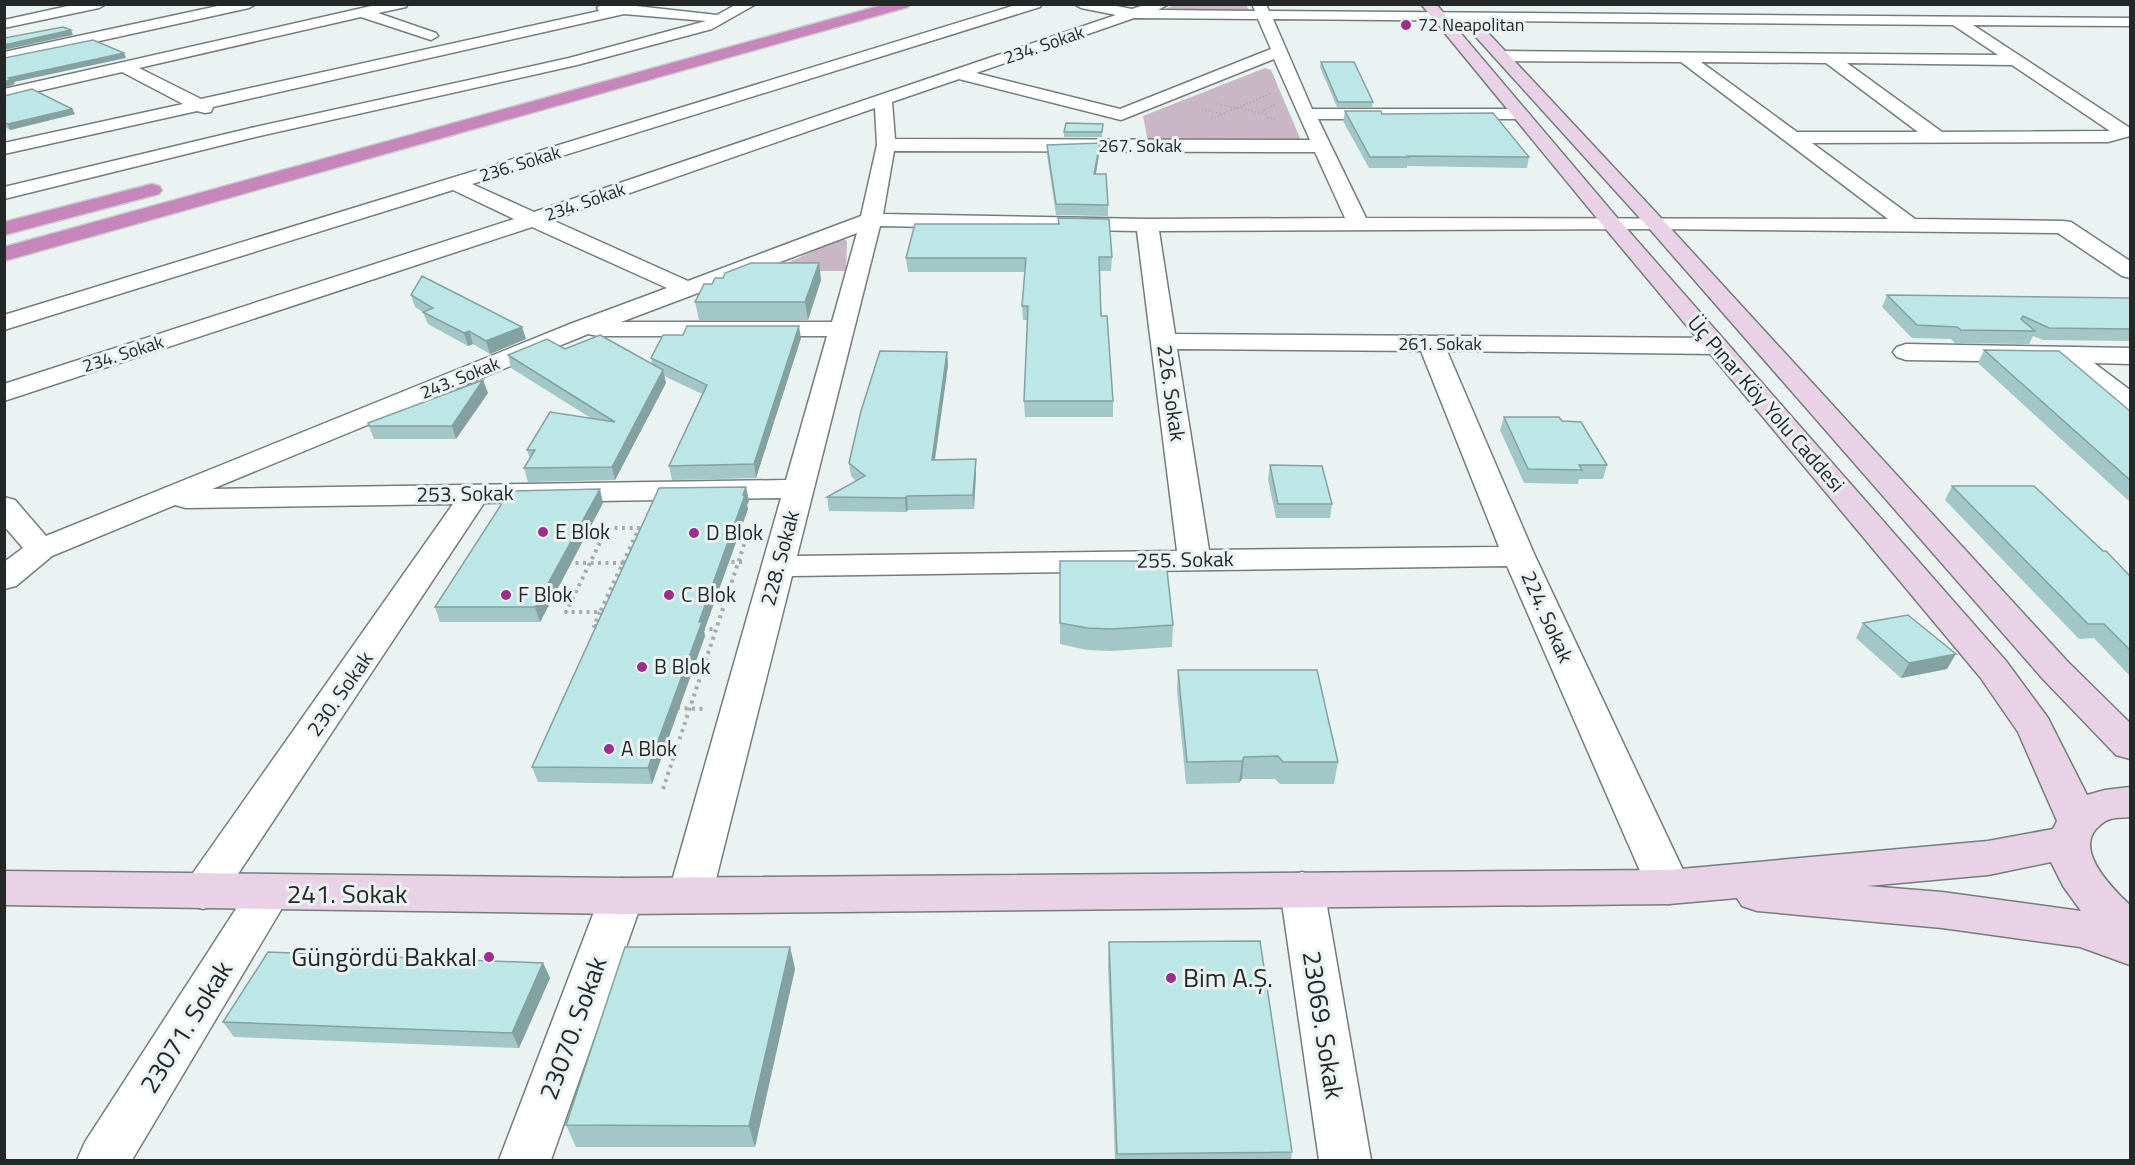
<svg xmlns="http://www.w3.org/2000/svg" width="2135" height="1165" font-family="'Titillium Web',sans-serif">
<style>
.green{fill:#cab7c6}
.lines{fill:none;stroke-linecap:round;stroke-linejoin:round}
.minor-casing{stroke:#747c7c;stroke-width:3}
.secondary-casing{stroke:#747c7c;stroke-width:3}
.trunk-casing{stroke:#cbcbcb;stroke-width:3}
.path-far1{stroke:#a5acac;stroke-width:1.5;stroke-dasharray:1.5 2;stroke-linecap:butt}
.path{stroke:#a5acac;stroke-width:4;stroke-dasharray:3 4.5;stroke-linecap:butt}
.minor{fill:#fff;fill-rule:evenodd}
.secondary{fill:#e9d2e6;fill-rule:evenodd}
.trunk{fill:#c686bc;fill-rule:evenodd}
.wall{fill:#a3c6c6}
.shaded-wall{fill:#84a1a1}
.building{fill:#bde6e6;stroke:#84a1a1;stroke-width:1.5}
.poi-dot{fill:#9b2e8f;stroke:#eaf2f2;stroke-width:2}
.labels{text-anchor:middle;stroke-width:6;stroke-linejoin:round;paint-order:stroke}
.far-poi-label{font-size:18px;fill:#252828;stroke:#eaf2f2;text-anchor:start}
.far-street-label{font-size:18px;fill:#252828;stroke:#eaf2f2}
.street-label{font-size:21px;fill:#252828;stroke:#eaf2f2}
.poi-label{font-size:21px;fill:#252828;stroke:#eaf2f2;text-anchor:start}
.near-street-label{font-size:26px;fill:#252828;stroke:#eaf2f2}
.near-poi-label{font-size:26px;fill:#252828;stroke:#eaf2f2;text-anchor:end}
</style>
<rect width="100%" height="100%" fill="#eaf2f2"/>
<path class="green" d="M 1177,4 L 1246,5 L 1249,10 L 1160,11 Z
M 1265,68 L 1271,70 L 1300,138 L 1296,141 L 1148,142 L 1143,116 Z
M 841,238 L 847,241 L 846,271 L 770,271 Z"/>
<g class="lines">
<g class="minor-casing">
<path id="minor" d="M 77,4 L 106,4 L 99,8 L 4,28 L 4,20 Z
M 227,4 L 256,4 L 249,8 L 4,62 L 4,52 Z
M 380,4 L 408,4 L 406,7 L 378,13 L 436,33 L 438,36 L 431,40 L 361,17 L 139,68 L 201,99 L 599,11 L 597,8 L 601,4 L 627,5 L 717,15 L 737,4 L 756,4 L 712,29 L 577,65 L 251,138 L 4,199 L 4,187 L 251,128 L 569,58 L 706,21 L 624,14 L 213,107 L 211,112 L 205,113 L 197,111 L 4,154 L 4,143 L 183,104 L 122,72 L 4,99 L 4,89 Z
M 1019,4 L 1042,4 L 1040,7 L 472,184 L 534,212 L 1116,15 L 1081,8 L 1074,4 L 1106,4 L 1132,9 L 1147,4 L 1169,4 L 1158,10 L 1255,11 L 1252,4 L 1266,4 L 1269,11 L 2130,18 L 2130,26 L 1973,25 L 2130,128 L 2130,136 L 2108,142 L 1812,143 L 1915,219 L 2063,221 L 2071,222 L 2130,261 L 2130,278 L 2122,276 L 2058,233 L 1655,229 L 1159,231 L 1175,334 L 1716,338 L 1725,341 L 1729,346 L 1725,351 L 1716,354 L 1447,351 L 1535,556 L 1691,887 L 1684,899 L 1669,904 L 1654,899 L 1647,887 L 1507,566 L 792,576 L 712,895 L 705,907 L 690,912 L 675,907 L 668,895 L 781,498 L 484,503 L 218,904 L 203,909 L 188,904 L 181,892 L 188,880 L 453,504 L 186,508 L 175,505 L 52,556 L 16,586 L 4,589 L 4,562 L 23,548 L 4,526 L 4,497 L 15,500 L 46,536 L 570,324 L 667,288 L 532,227 L 4,401 L 4,384 L 514,219 L 453,190 L 4,330 L 4,315 ZM 1134,18 L 1258,19 L 1271,49 L 1120,109 L 976,73 ZM 1273,19 L 1953,25 L 1998,55 L 1501,51 L 1493,56 L 1501,61 L 1681,62 L 1888,219 L 1366,218 L 1318,119 L 1519,119 L 1525,118 L 1528,114 L 1525,110 L 1519,109 L 1312,109 ZM 1274,59 L 1310,140 L 895,139 L 892,102 L 959,79 L 1121,120 ZM 1701,62 L 1826,63 L 1918,132 L 1797,132 ZM 1847,63 L 2012,65 L 2110,131 L 1942,132 ZM 875,108 L 877,145 L 861,216 L 688,281 L 552,220 ZM 894,151 L 1315,152 L 1345,218 L 1147,219 L 883,214 ZM 880,226 L 1137,231 L 1177,551 L 797,556 ZM 857,233 L 832,322 L 621,322 ZM 588,334 L 598,336 L 827,336 L 786,480 L 212,489 ZM 1177,349 L 1421,351 L 1499,547 L 1209,550 Z
M 1906,344 L 2130,348 L 2130,364 L 2094,363 L 2130,390 L 2130,411 L 2120,409 L 2061,362 L 1906,360 L 1897,357 L 1893,352 L 1897,347 Z
M 1302,872 L 1317,877 L 1324,889 L 1371,1160 L 1319,1160 L 1280,889 L 1287,877 Z
M 269,876 L 284,881 L 291,893 L 132,1160 L 77,1160 L 85,1142 L 254,881 Z
M 622,878 L 637,884 L 644,896 L 551,1160 L 499,1160 L 600,896 L 607,884 Z"/>
</g>
<g class="secondary-casing">
<path id="secondary" d="M 1421,4 L 1436,4 L 1619,220 L 2006,661 L 2048,718 L 2087,795 L 2105,790 L 2130,787 L 2130,817 C 2124,818 2117,817 2111,819 C 2105,820 2100,825 2096,829 C 2075,853 2115,891 2130,905 L 2130,965 L 2080,947 L 1942,928 L 1757,911 L 1742,906 L 1737,898 L 1669,904 L 622,914 L 4,905 L 4,871 L 622,878 L 1669,870 L 1988,841 L 2053,829 L 2057,821 L 2018,732 L 1980,677 L 1605,228 ZM 2051,862 L 2063,886 L 2081,911 L 1942,892 L 1867,886 L 1988,875 Z
M 1472,20 L 1477,21 L 1662,219 L 2068,662 L 2130,723 L 2130,759 L 2116,755 L 2042,678 L 1648,227 L 1467,27 L 1465,24 Z"/>
</g>
<g class="trunk-casing">
<path id="trunk" d="M 886,4 L 910,4 L 908,7 L 4,261 L 4,247 Z
M 152,184 L 159,186 L 162,190 L 159,194 L 4,235 L 4,222 Z"/>
</g>
<path class="path-far1" d="M 1217,104 L 1266,114
M 1275,105 L 1263,110 L 1267,117 L 1275,119
M 1202,109 L 1222,114
M 1211,119 L 1270,94"/>
<path class="path" d="M 607,528 L 639,528 L 600,612 L 566,612 Z
M 724,562 L 744,562
M 568,563 L 624,563
M 600,612 L 594,626 L 601,626
M 702,629 L 716,629
M 677,708 L 703,709
M 663,789 L 748,533"/>
<use href="#minor" class="minor"/>
<use href="#secondary" class="secondary"/>
<use href="#trunk" class="trunk"/>
</g>
<path class="wall" d="M 1321,62 L 1373,102 L 1372,107 L 1337,107 L 1320,67 Z
M 4,96 L 72,109 L 75,114 L 10,130 L 4,126 Z
M 1345,111 L 1382,114 L 1529,157 L 1527,168 L 1407,166 L 1407,168 L 1369,168 L 1343,121 Z
M 1103,124 L 1102,137 L 1064,137 L 1064,132 Z
M 1100,143 L 1099,154 L 1096,174 L 1108,205 L 1108,216 L 1056,215 L 1047,155 L 1047,145 Z
M 1058,218 L 1112,257 L 1111,271 L 1100,271 L 1101,316 L 1113,401 L 1113,417 L 1025,417 L 1024,401 L 1028,320 L 1023,320 L 1022,306 L 1025,272 L 908,272 L 906,258 L 1058,224 Z
M 819,263 L 821,280 L 808,320 L 699,320 L 695,302 L 712,284 L 723,278 Z
M 411,295 L 522,327 L 526,339 L 490,354 L 473,344 L 468,346 L 428,324 L 423,312 L 415,307 Z
M 1887,295 L 2130,298 L 2130,296 L 2130,341 L 2043,340 L 2033,336 L 2029,344 L 1955,343 L 1951,339 L 1912,338 L 1882,307 Z
M 801,338 L 756,478 L 672,480 L 669,466 L 702,394 L 664,376 L 666,383 L 615,480 L 528,482 L 524,468 L 530,459 L 527,450 L 591,418 L 511,368 L 508,355 L 565,349 L 652,364 L 651,358 Z
M 1984,350 L 2130,411 L 2130,502 L 1978,363 Z
M 947,352 L 948,365 L 935,459 L 976,459 L 976,473 L 974,509 L 908,510 L 906,512 L 829,511 L 827,497 L 856,481 L 851,476 L 849,463 Z
M 483,380 L 488,393 L 456,439 L 374,439 L 369,426 Z
M 1504,417 L 1562,421 L 1607,465 L 1603,479 L 1579,479 L 1578,484 L 1524,483 L 1500,430 Z
M 1270,465 L 1332,504 L 1330,518 L 1276,518 L 1268,479 Z
M 1952,486 L 2103,551 L 2130,576 L 2130,676 L 2094,638 L 2079,639 L 1945,500 Z
M 746,487 L 749,501 L 747,505 L 748,509 L 704,631 L 705,636 L 652,784 L 538,782 L 532,767 Z
M 603,503 L 540,622 L 440,622 L 435,607 Z
M 1060,561 L 1173,625 L 1172,647 L 1111,651 L 1087,650 L 1060,644 Z
M 1863,623 L 1947,669 L 1901,678 L 1856,638 Z
M 1178,670 L 1338,762 L 1334,784 L 1280,784 L 1275,779 L 1242,779 L 1239,783 L 1186,784 L 1177,691 Z
M 1109,942 L 1292,1152 L 1291,1161 L 1115,1161 L 1108,964 Z
M 790,947 L 795,969 L 755,1147 L 576,1147 L 566,1125 Z
M 543,963 L 550,978 L 519,1048 L 234,1037 L 223,1022 Z"/>
<path class="shaded-wall" d="M 71,30 L 73,35 L 4,50 L 4,45 Z
M 124,53 L 126,58 L 14,82 L 15,84 L 4,88 L 4,82 L 9,78 Z
M 72,109 L 75,114 L 10,130 L 8,124 Z
M 1100,143 L 1099,154 L 1094,185 L 1094,174 Z
M 819,263 L 821,280 L 808,320 L 805,302 Z
M 799,326 L 801,338 L 756,478 L 754,464 Z
M 522,327 L 526,339 L 490,354 L 486,341 Z
M 469,331 L 473,344 L 468,346 L 464,333 Z
M 947,352 L 948,365 L 933,473 L 932,460 Z
M 663,370 L 666,383 L 615,480 L 612,467 Z
M 483,380 L 488,393 L 456,439 L 452,426 Z
M 976,459 L 976,473 L 974,509 L 973,495 Z
M 746,487 L 749,501 L 747,505 L 748,509 L 704,631 L 705,636 L 652,784 L 648,768 Z
M 600,489 L 603,503 L 540,622 L 535,607 Z
M 907,496 L 908,510 L 906,512 L 905,498 Z
M 1956,654 L 1947,669 L 1901,678 L 1909,663 Z
M 1244,757 L 1242,779 L 1239,783 L 1242,761 Z
M 790,947 L 795,969 L 755,1147 L 749,1126 Z
M 543,963 L 550,978 L 519,1048 L 512,1033 Z"/>
<path class="building" d="M 63,27 L 71,30 L 4,45 L 4,38 Z
M 93,40 L 124,53 L 9,78 L 12,79 L 4,82 L 4,58 Z
M 1321,62 L 1354,62 L 1373,102 L 1338,102 Z
M 32,89 L 72,109 L 8,124 L 4,123 L 4,96 Z
M 1345,111 L 1381,111 L 1382,114 L 1493,113 L 1529,157 L 1408,156 L 1409,157 L 1370,157 Z
M 1066,123 L 1103,124 L 1102,132 L 1064,132 Z
M 1100,143 L 1094,174 L 1106,174 L 1108,205 L 1056,204 L 1047,145 Z
M 1058,218 L 1109,219 L 1112,257 L 1099,257 L 1101,316 L 1107,316 L 1113,401 L 1024,401 L 1028,306 L 1022,306 L 1026,258 L 906,258 L 915,224 L 1059,224 Z
M 751,263 L 819,263 L 805,302 L 695,302 L 704,284 L 712,284 L 715,278 L 723,278 L 725,273 Z
M 422,276 L 522,327 L 486,341 L 469,331 L 464,333 L 423,312 L 433,308 L 411,295 Z
M 1887,295 L 2130,298 L 2130,329 L 2049,328 L 2023,316 L 2021,319 L 2035,331 L 1961,330 L 1957,327 L 1917,325 Z
M 687,326 L 799,326 L 754,464 L 669,466 L 707,385 L 651,358 L 663,335 L 683,335 Z
M 600,335 L 663,370 L 612,467 L 524,468 L 535,450 L 527,450 L 550,412 L 615,422 L 508,355 L 547,339 L 565,349 Z
M 1984,350 L 2059,351 L 2130,411 L 2130,480 Z
M 880,351 L 947,352 L 932,460 L 976,459 L 973,495 L 907,496 L 905,498 L 827,497 L 865,476 L 849,463 L 861,411 Z
M 483,380 L 452,426 L 369,426 L 368,423 Z
M 1504,417 L 1559,417 L 1562,421 L 1581,422 L 1607,465 L 1579,465 L 1582,470 L 1528,469 Z
M 1270,465 L 1322,466 L 1332,504 L 1278,504 Z
M 1952,486 L 2034,486 L 2103,551 L 2106,551 L 2130,576 L 2130,650 L 2104,624 L 2088,624 Z
M 746,487 L 743,495 L 745,495 L 699,622 L 702,622 L 648,768 L 532,767 L 659,488 Z
M 600,489 L 535,607 L 435,607 L 510,491 Z
M 1060,561 L 1166,561 L 1173,625 L 1112,629 L 1087,628 L 1060,623 Z
M 1908,615 L 1956,654 L 1909,663 L 1863,623 Z
M 1178,670 L 1317,670 L 1338,762 L 1283,762 L 1278,756 L 1244,757 L 1242,761 L 1187,762 Z
M 1260,941 L 1292,1152 L 1117,1154 L 1109,942 Z
M 625,947 L 790,947 L 749,1126 L 566,1125 Z
M 268,952 L 543,963 L 512,1033 L 223,1022 Z"/>
<g class="poi-dot">
<circle cx="1406" cy="25" r="6"/>
<circle cx="543" cy="532" r="6"/>
<circle cx="694" cy="533" r="6"/>
<circle cx="506" cy="595" r="6"/>
<circle cx="669" cy="595" r="6"/>
<circle cx="642" cy="667" r="6"/>
<circle cx="609" cy="749" r="6"/>
<circle cx="489" cy="957" r="6"/>
<circle cx="1171" cy="978" r="6"/>
</g>
<g class="labels">
<g class="far-poi-label">
<text x="1418" y="31">72 Neapolitan</text>
</g>
<g class="far-street-label">
<text transform="translate(1044 45) rotate(-19)" y="6">234. Sokak</text>
<text x="1140" y="152">267. Sokak</text>
<text transform="translate(520 164) rotate(-17)" y="6">236. Sokak</text>
<text transform="translate(585 202) rotate(-19)" y="6">234. Sokak</text>
<text x="1440" y="350">261. Sokak</text>
<text transform="translate(123 354) rotate(-18)" y="6">234. Sokak</text>
<text transform="translate(460 378) rotate(-22)" y="6">243. Sokak</text>
</g>
<g class="street-label">
<text transform="translate(1171 393) rotate(82)" y="7">226. Sokak</text>
<text transform="translate(1766 404) rotate(49)" y="7">Üç Pınar Köy Yolu Caddesi</text>
<text transform="translate(465 494) rotate(-1)" y="7">253. Sokak</text>
<text transform="translate(780 558) rotate(-75)" y="7">228. Sokak</text>
<text transform="translate(1185 560) rotate(-1)" y="7">255. Sokak</text>
<text transform="translate(1547 617) rotate(66)" y="7">224. Sokak</text>
<text transform="translate(340 694) rotate(-55)" y="7">230. Sokak</text>
</g>
<g class="poi-label">
<text x="555" y="539">E Blok</text>
<text x="706" y="540">D Blok</text>
<text x="518" y="602">F Blok</text>
<text x="681" y="602">C Blok</text>
<text x="654" y="674">B Blok</text>
<text x="621" y="756">A Blok</text>
</g>
<g class="near-street-label">
<text x="347" y="903">241. Sokak</text>
<text transform="translate(1323 1025) rotate(81)" y="9">23069. Sokak</text>
<text transform="translate(186 1027) rotate(-58)" y="9">23071. Sokak</text>
<text transform="translate(573 1028) rotate(-70)" y="9">23070. Sokak</text>
</g>
<g class="near-poi-label">
<text x="477" y="966">Güngördü Bakkal</text>
<text x="1183" y="987" text-anchor="start">Bim A.Ş.</text>
</g>
</g>
<rect width="2135" height="1165" fill="none" stroke="#252828" stroke-width="12"/>
</svg>
